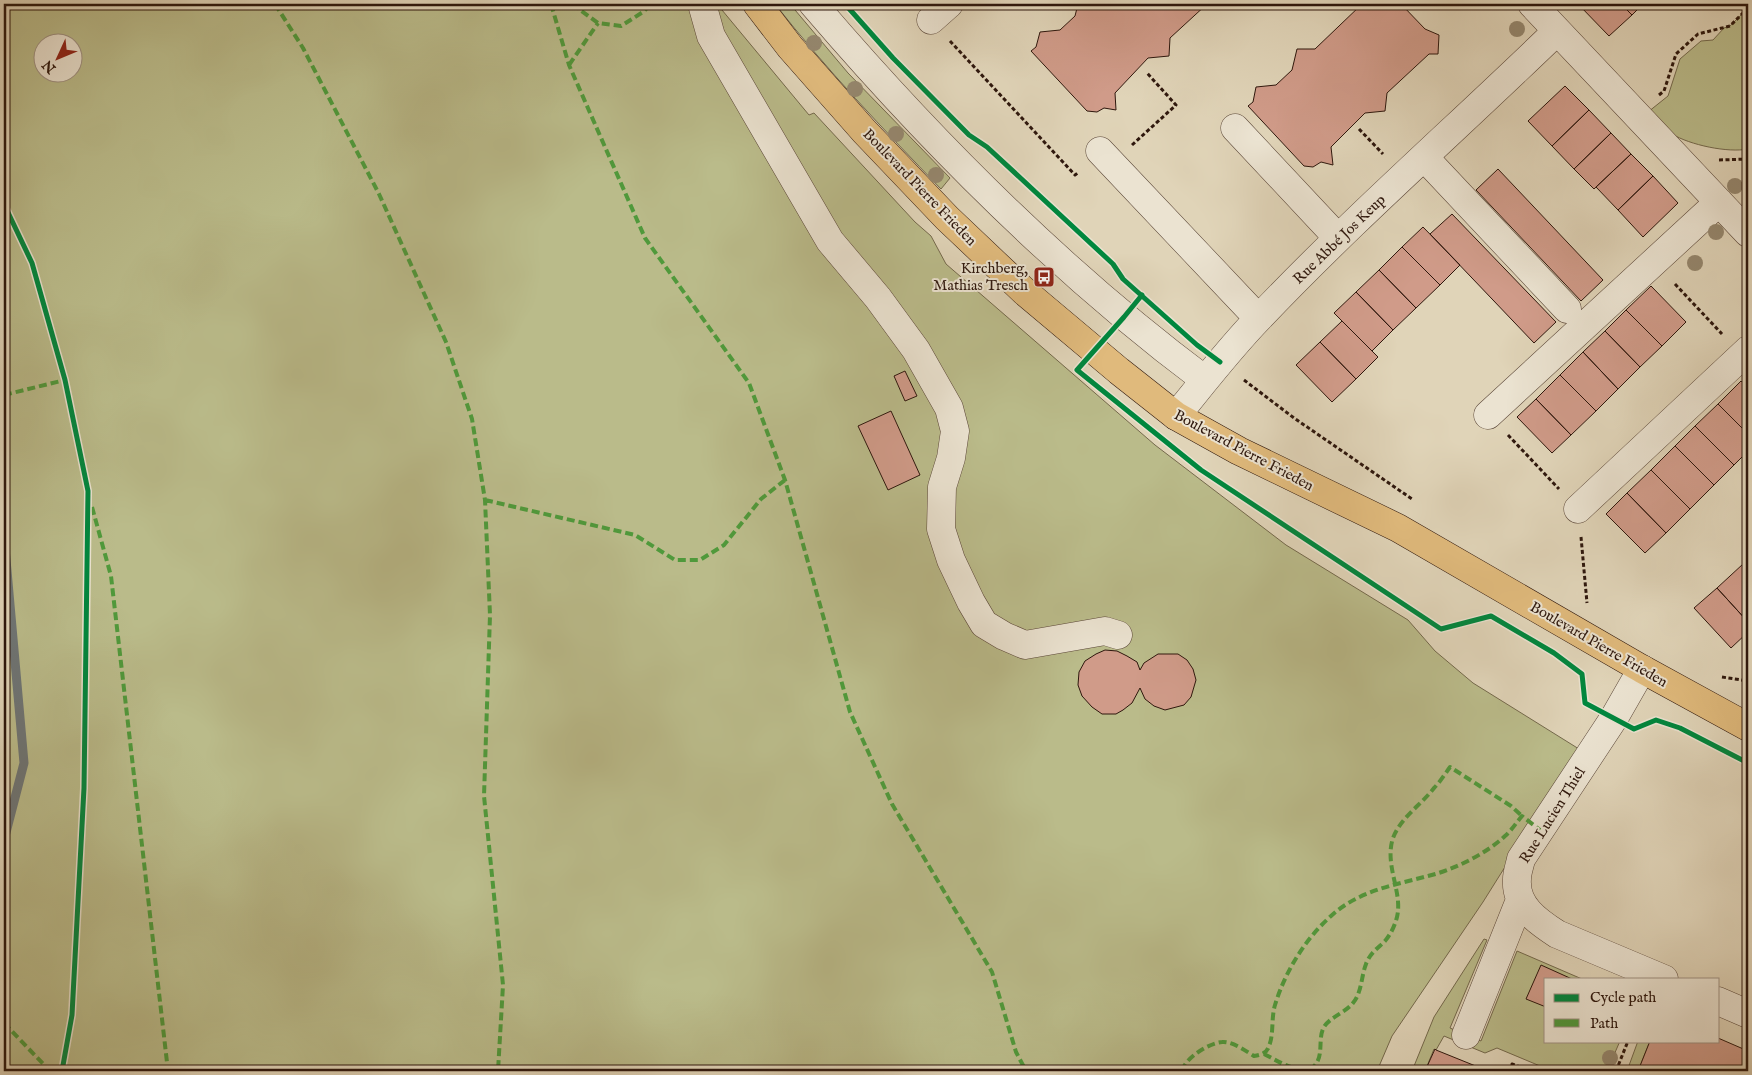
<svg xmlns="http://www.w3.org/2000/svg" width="1752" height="1075" font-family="'IM FELL English',serif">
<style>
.green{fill:#babb8a;stroke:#74694c;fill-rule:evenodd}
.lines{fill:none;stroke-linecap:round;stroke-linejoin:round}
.stream{stroke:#6f7676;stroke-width:9}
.building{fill:#d09b89;stroke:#2e170d}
.minor-casing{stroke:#5a4638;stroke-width:29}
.major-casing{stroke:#2e170d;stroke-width:29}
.path{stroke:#2e170d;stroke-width:3;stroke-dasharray:4 2.5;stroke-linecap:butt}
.minor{stroke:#ebe3d1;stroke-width:28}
.major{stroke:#e0ba7c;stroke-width:28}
.quiet{stroke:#50993b;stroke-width:4;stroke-dasharray:8 4;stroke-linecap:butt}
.cycleway-casing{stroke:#ebe3d1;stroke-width:8}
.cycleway{stroke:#00873e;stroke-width:5}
.tree{fill:#95876e}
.labels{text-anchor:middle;stroke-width:4;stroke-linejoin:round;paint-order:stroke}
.street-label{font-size:15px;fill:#2e170d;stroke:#ebe3d1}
.poi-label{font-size:15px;fill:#2e170d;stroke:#ebe3d1;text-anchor:end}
</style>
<rect width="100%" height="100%" fill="#e0d4b8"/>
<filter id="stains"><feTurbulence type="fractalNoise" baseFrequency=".004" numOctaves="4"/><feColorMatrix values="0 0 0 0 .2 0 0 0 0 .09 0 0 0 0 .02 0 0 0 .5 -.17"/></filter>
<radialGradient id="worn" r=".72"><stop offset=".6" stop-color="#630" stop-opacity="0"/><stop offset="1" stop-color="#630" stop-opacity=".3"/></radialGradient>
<path class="green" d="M 4,4 L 717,4 L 809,115 L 814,113 L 915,222 L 931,236 L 946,264 L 1155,445 L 1286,545 L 1408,620 L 1435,651 L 1473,683 L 1579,749 L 1483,902 L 1392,1036 L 1377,1071 L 4,1071 ZM 42,42 L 72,42 L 72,72 L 42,72 Z
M 775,4 L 790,4 L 848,73 L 950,178 L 941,189 C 883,129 826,69 775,4 Z
M 1748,8 L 1748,149 C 1728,153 1690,145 1672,134 C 1663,128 1656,119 1648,112 L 1668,96 L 1680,59 L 1701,41 L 1713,40 L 1724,28 L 1730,26 Z
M 1484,939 L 1487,940 L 1450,1028 L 1481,1041 L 1517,951 L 1582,979 L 1546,979 L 1546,1041 L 1620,1041 L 1607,1071 L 1552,1071 L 1497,1048 L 1485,1053 L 1444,1036 L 1436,1050 L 1434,1049 L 1425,1071 L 1412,1071 L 1434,1017 Z
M 1638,1041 L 1650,1041 L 1638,1071 L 1627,1071 Z"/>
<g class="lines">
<path class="stream" d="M 4,537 L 24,763 L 4,840"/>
</g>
<path class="building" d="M 1078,4 L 1207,4 L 1170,38 L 1169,56 L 1148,58 L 1115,93 L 1116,110 L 1104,108 L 1097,112 L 1087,111 L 1031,51 L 1036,47 L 1040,32 L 1060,30 L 1075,16 Z
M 1362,4 L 1401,4 L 1425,29 L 1439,35 L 1438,54 L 1429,54 L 1387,93 L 1385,111 L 1365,113 L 1331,147 L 1333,165 L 1321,162 L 1313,167 L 1304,166 L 1248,106 L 1253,102 L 1256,87 L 1276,85 L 1292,70 L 1297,49 L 1315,49 Z
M 1578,4 L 1621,4 L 1632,15 L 1609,36 Z
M 1621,4 L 1643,4 L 1632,15 Z
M 1565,86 L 1589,110 L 1552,146 L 1528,121 Z
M 1589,110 L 1611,133 L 1574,169 L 1552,146 Z
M 1611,133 L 1631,154 L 1594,189 L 1574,169 Z
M 1631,154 L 1653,176 L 1618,210 L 1596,187 Z
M 1498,169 L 1603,280 L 1581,301 L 1476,190 Z
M 1653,176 L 1678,203 L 1643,237 L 1618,210 Z
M 1452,214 L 1556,322 L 1534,343 L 1430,234 Z
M 1423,227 L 1460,265 L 1440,285 L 1402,247 Z
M 1402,247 L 1440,285 L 1416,308 L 1379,270 Z
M 1379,270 L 1416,308 L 1393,330 L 1356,292 Z
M 1651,286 L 1686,322 L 1662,346 L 1626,310 Z
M 1356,292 L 1393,330 L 1372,351 L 1334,313 Z
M 1626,310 L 1662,346 L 1640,367 L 1605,331 Z
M 1342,321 L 1378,357 L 1356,379 L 1320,342 Z
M 1605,331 L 1640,367 L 1618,389 L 1583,352 Z
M 1320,342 L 1356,379 L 1332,402 L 1296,365 Z
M 1583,352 L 1618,389 L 1596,411 L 1560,375 Z
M 905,371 L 917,396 L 905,401 L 894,376 Z
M 1560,375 L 1596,411 L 1571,435 L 1536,399 Z
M 1741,381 L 1748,388 L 1748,434 L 1718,404 Z
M 1536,399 L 1571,435 L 1552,453 L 1517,417 Z
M 1718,404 L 1748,434 L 1748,451 L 1734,465 L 1695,426 Z
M 891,411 L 920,475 L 888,490 L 858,426 Z
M 1695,426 L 1734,465 L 1714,485 L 1675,446 Z
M 1675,446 L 1714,485 L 1690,509 L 1651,470 Z
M 1651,470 L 1690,509 L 1666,533 L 1627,493 Z
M 1627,493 L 1666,533 L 1645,553 L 1606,514 Z
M 1743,564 L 1748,570 L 1748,622 L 1717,588 Z
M 1717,588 L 1748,622 L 1748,632 L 1731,648 L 1694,608 Z
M 1105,650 L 1117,651 L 1127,656 L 1137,662 L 1140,670 L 1144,663 L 1158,654 L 1178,654 L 1187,660 L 1193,669 L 1196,680 L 1191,697 L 1184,705 L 1165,710 L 1154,706 L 1145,699 L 1140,688 L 1132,703 L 1123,710 L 1116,714 L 1102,714 L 1092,707 L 1082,696 L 1078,685 L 1079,672 L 1085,661 L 1096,654 Z
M 1541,965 L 1572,979 L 1546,979 L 1546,1007 L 1526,999 Z
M 1718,1038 L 1748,1051 L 1748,1071 L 1638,1071 L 1650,1041 L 1718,1041 Z
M 1435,1049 L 1436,1050 L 1488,1071 L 1425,1071 Z"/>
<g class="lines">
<g class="minor-casing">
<path id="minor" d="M 702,4 L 711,36 L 830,241 L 878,298 L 916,350 L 949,408 L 955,431 L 951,458 L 942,487 L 941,529 L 951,560 L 971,602 L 984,624 L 1004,636 L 1025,645 L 1105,631 L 1118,635
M 813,4 C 931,142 1059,271 1205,380
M 1532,4 L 1748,233
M 931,20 L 949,4
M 1235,128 L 1338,238
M 1100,151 L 1258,318
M 1424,157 L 1567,309
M 1488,415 L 1719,202
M 1176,416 C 1203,383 1229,349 1259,318 C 1354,218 1458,127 1557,31
M 1578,509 L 1748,350
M 1642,669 L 1614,718 L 1521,859 C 1520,865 1517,872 1517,879 C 1515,906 1537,921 1557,934 L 1664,979
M 1718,1001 L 1748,1014
M 1466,1035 L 1520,900"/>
</g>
<g class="major-casing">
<path id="major" d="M 757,4 L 790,47 L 864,131 L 947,218 L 1025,292 L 1119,371 L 1176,416 L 1239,451 L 1398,528 L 1642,669 L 1748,727"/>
</g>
<path class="path" d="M 950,41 L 1075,175 L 1079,172
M 1659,95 L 1664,91 L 1676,54 L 1698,34 L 1730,26 L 1748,8
M 1359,129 L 1383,154
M 1132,145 L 1176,105 L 1147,73
M 1719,160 L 1748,159
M 1675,284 L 1722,334
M 1244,380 L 1294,418 L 1412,499
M 1508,435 L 1559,489
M 1581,537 L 1587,603
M 1722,677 L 1748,681
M 1509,1071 L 1512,1064 L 1531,1071
M 1616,1071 L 1628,1041"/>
<use href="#minor" class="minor"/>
<use href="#major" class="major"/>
<path class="quiet" d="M 275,4 L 303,48 L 379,194 L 446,342 L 472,419 L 485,500 L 490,615 L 484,796 L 503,985 L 498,1071
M 551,4 L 569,65 L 645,238 L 749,383 L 785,480 L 850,712 L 892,804 L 992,972 L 1016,1052 L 1026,1071
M 572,4 L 598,23 L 621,26 L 643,12 L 651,4
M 569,65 L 598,23
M 4,395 L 65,380
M 485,500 L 635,535 L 675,560 L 700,560 L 724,545 L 761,499 L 785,480
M 92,507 L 111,576 L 168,1071
M 4,1023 L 50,1071
M 1264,1054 C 1276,1060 1299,1075 1313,1067 C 1325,1057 1317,1039 1324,1027 C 1330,1017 1345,1013 1353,1003 C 1362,992 1361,977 1366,964 C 1370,953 1378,948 1385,941 C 1391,934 1395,925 1397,917 C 1403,892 1384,865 1393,838 C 1401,817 1421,805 1434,788 C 1440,782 1445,774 1450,767 L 1511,806 L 1522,816
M 1182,1071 C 1185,1058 1209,1043 1222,1042 C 1232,1041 1246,1051 1254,1056 C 1261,1055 1267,1053 1269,1046 C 1274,1034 1271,1018 1275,1005 C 1285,972 1305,939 1331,916 C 1358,891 1394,885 1428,876 C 1453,870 1486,854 1505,836 C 1511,831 1516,823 1522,816 L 1540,830"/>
<g class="cycleway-casing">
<path id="cycleway" d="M 845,4 L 893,58 L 969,135 L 987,147 L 1113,264 L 1123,279 L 1197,345 L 1220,362
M 4,204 L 32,263 L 65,380 L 88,491 L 84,788 L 72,1015 L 62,1071
M 1142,295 L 1124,317 L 1077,370 L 1201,470 L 1441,629 L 1491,616 L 1554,653 L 1582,674 L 1585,703 L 1634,729 L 1656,720 L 1680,728 L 1748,763"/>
</g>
<use href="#cycleway" class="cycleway"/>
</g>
<g class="tree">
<circle cx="1517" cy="29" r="8"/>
<circle cx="814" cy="43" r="8"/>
<circle cx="855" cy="89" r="8"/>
<circle cx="896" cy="134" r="8"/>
<circle cx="936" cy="175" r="8"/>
<circle cx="1735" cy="186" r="8"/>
<circle cx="1716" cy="232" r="8"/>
<circle cx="1695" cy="263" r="8"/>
<circle cx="1610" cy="1058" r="8"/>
</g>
<defs>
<g id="bus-square" transform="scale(1.125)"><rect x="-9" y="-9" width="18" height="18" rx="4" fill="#8f2418" stroke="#ebe3d1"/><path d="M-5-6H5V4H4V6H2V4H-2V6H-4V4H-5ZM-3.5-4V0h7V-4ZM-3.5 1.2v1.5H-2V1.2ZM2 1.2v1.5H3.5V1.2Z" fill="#fff"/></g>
</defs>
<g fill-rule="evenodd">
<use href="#bus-square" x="1044" y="277"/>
</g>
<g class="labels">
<g class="street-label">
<text transform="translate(920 187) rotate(46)" y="5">Boulevard Pierre Frieden</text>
<text transform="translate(1339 239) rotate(-44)" y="5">Rue Abbé Jos Keup</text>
<text transform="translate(1244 450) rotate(28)" y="5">Boulevard Pierre Frieden</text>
<text transform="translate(1599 644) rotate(30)" y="5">Boulevard Pierre Frieden</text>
<text transform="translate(1552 815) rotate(-58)" y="5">Rue Lucien Thiel</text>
</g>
<g class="poi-label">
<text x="1028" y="273">Kirchberg,<tspan x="1028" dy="17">Mathias Tresch</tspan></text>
</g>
</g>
<rect width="1752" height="1075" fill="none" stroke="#e0d4b8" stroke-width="20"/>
<rect x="5" y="5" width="1742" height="1065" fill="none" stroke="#2e170d" stroke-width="2.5"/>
<rect x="10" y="10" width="1732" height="1055" fill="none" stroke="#2e170d"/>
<rect x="1544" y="978" width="175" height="65" fill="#ebe3d1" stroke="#9f9183"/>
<rect x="1554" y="994" width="25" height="8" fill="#00873e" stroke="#9f9183"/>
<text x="1590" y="1002" font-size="15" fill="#2e170d">Cycle path</text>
<rect x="1554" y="1019" width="25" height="8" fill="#50993b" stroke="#9f9183"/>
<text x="1590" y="1028" font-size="15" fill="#2e170d">Path</text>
<g transform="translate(58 58) rotate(226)"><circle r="24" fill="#ebe3d1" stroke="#9f9183"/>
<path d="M0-4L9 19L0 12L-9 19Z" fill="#8f2418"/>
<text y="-8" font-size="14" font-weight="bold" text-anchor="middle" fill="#2e170d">N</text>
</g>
<rect width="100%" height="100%" filter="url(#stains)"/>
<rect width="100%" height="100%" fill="url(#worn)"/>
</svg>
